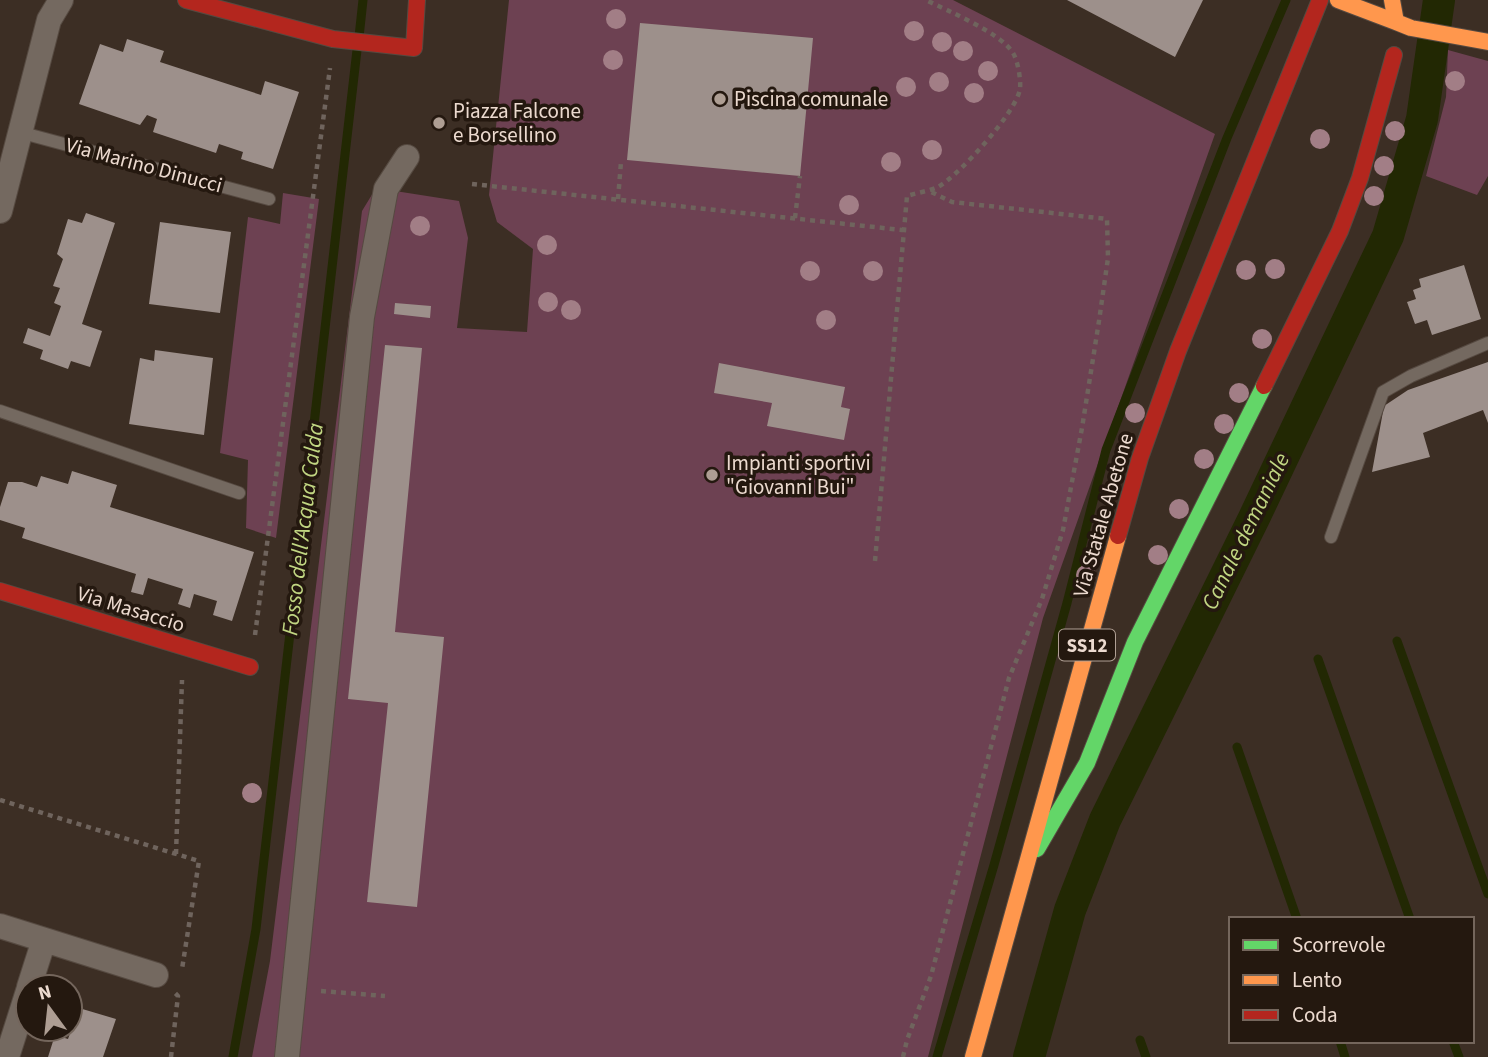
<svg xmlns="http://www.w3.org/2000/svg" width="1488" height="1057" font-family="'Source Sans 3',sans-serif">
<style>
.green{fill:#6d4152}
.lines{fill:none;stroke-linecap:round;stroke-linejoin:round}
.stream{stroke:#222803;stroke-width:9}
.canal{stroke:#222803;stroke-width:32}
.building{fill:#9d908b}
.lane-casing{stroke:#564a41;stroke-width:14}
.street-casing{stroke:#564a41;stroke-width:26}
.fast-casing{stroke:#564a41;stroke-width:18}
.slow-casing{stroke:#564a41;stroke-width:18}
.jam-casing{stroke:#564a41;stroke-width:18}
.path{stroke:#6f645d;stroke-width:4.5;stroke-dasharray:5 5;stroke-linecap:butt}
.lane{stroke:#746960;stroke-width:12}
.street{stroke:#746960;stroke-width:24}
.fast{stroke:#63d668;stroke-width:16}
.slow{stroke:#ff974d;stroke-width:16}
.jam{stroke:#b3261e;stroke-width:16}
.tree{fill:#a27e86}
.poi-dot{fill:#ae9e93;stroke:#24180f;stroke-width:2.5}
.labels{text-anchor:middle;stroke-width:7;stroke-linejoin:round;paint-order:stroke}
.shield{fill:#24180f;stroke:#b0a095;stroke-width:2}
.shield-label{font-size:19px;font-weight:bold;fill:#ecdacf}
.poi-label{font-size:21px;fill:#ecdacf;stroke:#24180f;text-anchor:start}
.street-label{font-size:21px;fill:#ecdacf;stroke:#24180f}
.water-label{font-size:23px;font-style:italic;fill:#c1d682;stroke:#24180f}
</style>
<rect width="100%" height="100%" fill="#3c2e24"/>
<path class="green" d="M 509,0 L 953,0 L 1215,134 L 1043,618 L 928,1057 L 252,1057 L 270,961 L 362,211 L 376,188 L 459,201 L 468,238 L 457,328 L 527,332 L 533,249 L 497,222 L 489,195 Z
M 1448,50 L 1488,61 L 1488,176 L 1477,195 L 1426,176 L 1446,97 Z
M 283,193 L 319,199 L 276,538 L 246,528 L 248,460 L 220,453 L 248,217 L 280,224 Z"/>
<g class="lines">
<path class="stream" d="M 359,37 L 363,0
M 1397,641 L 1488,894
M 1318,659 L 1410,919
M 1237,747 L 1297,919
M 1140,1040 L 1146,1057
M 1340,1041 L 1345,1057
M 1453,1041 L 1459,1057
M 233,1057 L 256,929 L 357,50
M 937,1057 L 994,865 L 1067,603 L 1106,450 L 1227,138 L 1286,0"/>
<path class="canal" d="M 1029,1057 L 1070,910 L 1105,820 L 1254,518 L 1388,236 L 1422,119 L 1439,0"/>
</g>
<path class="building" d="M 1067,0 L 1203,0 L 1175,57 Z
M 640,23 L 813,38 L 800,176 L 627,160 Z
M 127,39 L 164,51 L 160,62 L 261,95 L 265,81 L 299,92 L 273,169 L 241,159 L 243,152 L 219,144 L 216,153 L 153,132 L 157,119 L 147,115 L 140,125 L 79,104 L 100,44 L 123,52 Z
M 86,213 L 115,223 L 82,324 L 102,331 L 90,367 L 71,361 L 68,369 L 40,359 L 43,350 L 23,343 L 28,328 L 50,336 L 61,306 L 54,303 L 60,288 L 53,286 L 63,259 L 57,254 L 68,219 L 82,223 Z
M 160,222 L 231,232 L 220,313 L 149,304 Z
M 1464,265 L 1481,319 L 1432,335 L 1427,320 L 1415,324 L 1407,302 L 1416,299 L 1413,290 L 1421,287 L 1419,279 Z
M 395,303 L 431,306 L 430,318 L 394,314 Z
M 385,345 L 422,348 L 395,632 L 444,637 L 417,907 L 367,902 L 388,703 L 348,699 Z
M 155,350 L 213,358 L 204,435 L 129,424 L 140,358 L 154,361 Z
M 1488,362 L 1488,423 L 1483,410 L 1423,433 L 1430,457 L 1372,472 L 1384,406 L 1408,390 Z
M 719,363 L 845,387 L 841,407 L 850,409 L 844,440 L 767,426 L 772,403 L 714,393 Z
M 72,471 L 117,485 L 110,507 L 254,552 L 232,621 L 213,615 L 217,601 L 194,594 L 190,608 L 178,604 L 183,589 L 148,578 L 143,595 L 131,592 L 136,574 L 22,538 L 25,528 L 0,520 L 0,507 L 8,482 L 22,482 L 37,487 L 41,476 L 68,484 Z
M 79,1008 L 116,1019 L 103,1057 L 48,1057 L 55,1035 L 68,1039 Z"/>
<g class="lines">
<g class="lane-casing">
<path id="lane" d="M 19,132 L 269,199
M 0,411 L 239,493
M 1331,537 L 1383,392 L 1411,376 L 1488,343"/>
</g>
<g class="street-casing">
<path id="street" d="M 0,211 L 49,20 L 61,0
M 0,926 L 156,975
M 29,987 L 44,940
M 7,1057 L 28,991
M 287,1057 L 362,317 L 386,189 L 407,157"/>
</g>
<g class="fast-casing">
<path id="fast" d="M 1037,849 L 1087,763 L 1135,642 L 1264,386"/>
</g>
<g class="slow-casing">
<path id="slow" d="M 1338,0 L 1396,22
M 1392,0 L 1396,22 L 1411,28 L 1488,42
M 973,1057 L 1118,536"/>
</g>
<g class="jam-casing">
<path id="jam" d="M 186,0 L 333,39 L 414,48 L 417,0
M 1264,386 L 1340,231 L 1360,178 L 1394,55
M 1118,536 L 1140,458 L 1178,351 L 1320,0
M 0,591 L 250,667"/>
</g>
<path class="path" d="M 472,184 L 902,230
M 618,199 L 621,162
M 795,218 L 800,176
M 875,561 L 907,196 C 916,193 929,191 938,187 C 959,175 1016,113 1020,89 C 1021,80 1018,61 1013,53 C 1001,33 948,11 926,0
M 255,635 L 330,68
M 0,800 L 199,861 L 182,969
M 176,854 L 182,680
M 321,991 L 385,996
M 171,1057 L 178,996 L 175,993
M 903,1057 L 907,1040 L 931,976 L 1009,678 L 1042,599 L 1063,530 L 1082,428 L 1099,321 L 1108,258 L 1107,219 L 952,202 L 927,190"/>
<use href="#lane" class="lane"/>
<use href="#street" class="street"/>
<use href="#fast" class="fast"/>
<use href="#slow" class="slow"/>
<use href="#jam" class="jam"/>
</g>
<g class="tree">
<circle cx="616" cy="19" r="10"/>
<circle cx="914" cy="31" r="10"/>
<circle cx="942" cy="42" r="10"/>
<circle cx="963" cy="51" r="10"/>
<circle cx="613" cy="60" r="10"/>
<circle cx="988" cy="71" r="10"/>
<circle cx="1455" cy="81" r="10"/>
<circle cx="939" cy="82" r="10"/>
<circle cx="906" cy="87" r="10"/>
<circle cx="974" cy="93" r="10"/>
<circle cx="1395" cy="131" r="10"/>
<circle cx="1320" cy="139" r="10"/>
<circle cx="932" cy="150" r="10"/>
<circle cx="891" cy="162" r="10"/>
<circle cx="1384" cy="166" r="10"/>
<circle cx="1374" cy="196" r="10"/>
<circle cx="849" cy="205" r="10"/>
<circle cx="420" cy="226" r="10"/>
<circle cx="547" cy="245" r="10"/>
<circle cx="1275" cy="269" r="10"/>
<circle cx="1246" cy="270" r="10"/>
<circle cx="810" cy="271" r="10"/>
<circle cx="873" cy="271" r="10"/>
<circle cx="548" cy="302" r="10"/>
<circle cx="571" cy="310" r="10"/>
<circle cx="826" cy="320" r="10"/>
<circle cx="1262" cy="339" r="10"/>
<circle cx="1239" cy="393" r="10"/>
<circle cx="1135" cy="413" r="10"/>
<circle cx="1224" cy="424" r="10"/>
<circle cx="1204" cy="459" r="10"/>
<circle cx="1179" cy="509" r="10"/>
<circle cx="1158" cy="555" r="10"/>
<circle cx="1086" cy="575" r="10"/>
<circle cx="252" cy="793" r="10"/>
</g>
<g class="poi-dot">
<circle cx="720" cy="99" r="7"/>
<circle cx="439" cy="123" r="7"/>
<circle cx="712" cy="475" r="7"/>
</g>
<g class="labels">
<rect class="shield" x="1059" y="629.5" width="56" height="31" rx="5"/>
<g class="shield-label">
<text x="1087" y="652">SS12</text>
</g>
<g class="poi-label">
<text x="734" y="106">Piscina comunale</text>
<text x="453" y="118">Piazza Falcone<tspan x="453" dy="24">e Borsellino</tspan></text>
<text x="726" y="470">Impianti sportivi<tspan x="726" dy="24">"Giovanni Bui"</tspan></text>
</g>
<g class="street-label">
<text transform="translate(144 165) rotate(15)" y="7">Via Marino Dinucci</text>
<text transform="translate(1103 515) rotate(-74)" y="7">Via Statale Abetone</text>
<text transform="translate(131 609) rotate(17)" y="7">Via Masaccio</text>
</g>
<g class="water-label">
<text transform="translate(302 529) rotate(-83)" y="8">Fosso dell'Acqua Calda</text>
<text transform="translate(1245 531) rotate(-64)" y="8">Canale demaniale</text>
</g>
</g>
<rect x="1229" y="917" width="245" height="126" fill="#24180f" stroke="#74665c" stroke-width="2"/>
<rect x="1243" y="940" width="35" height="10" fill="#63d668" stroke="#74665c" stroke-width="2"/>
<text x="1292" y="952" font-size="21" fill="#ecdacf">Scorrevole</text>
<rect x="1243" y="975" width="35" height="10" fill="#ff974d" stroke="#74665c" stroke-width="2"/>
<text x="1292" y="987" font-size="21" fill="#ecdacf">Lento</text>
<rect x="1243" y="1010" width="35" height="10" fill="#b3261e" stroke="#74665c" stroke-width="2"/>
<text x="1292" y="1022" font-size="21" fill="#ecdacf">Coda</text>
<g transform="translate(49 1008) rotate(345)"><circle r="33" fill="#24180f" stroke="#74665c" stroke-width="2"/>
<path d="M0-5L12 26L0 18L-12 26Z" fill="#ae9e93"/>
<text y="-10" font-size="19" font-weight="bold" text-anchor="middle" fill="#ecdacf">N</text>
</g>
</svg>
